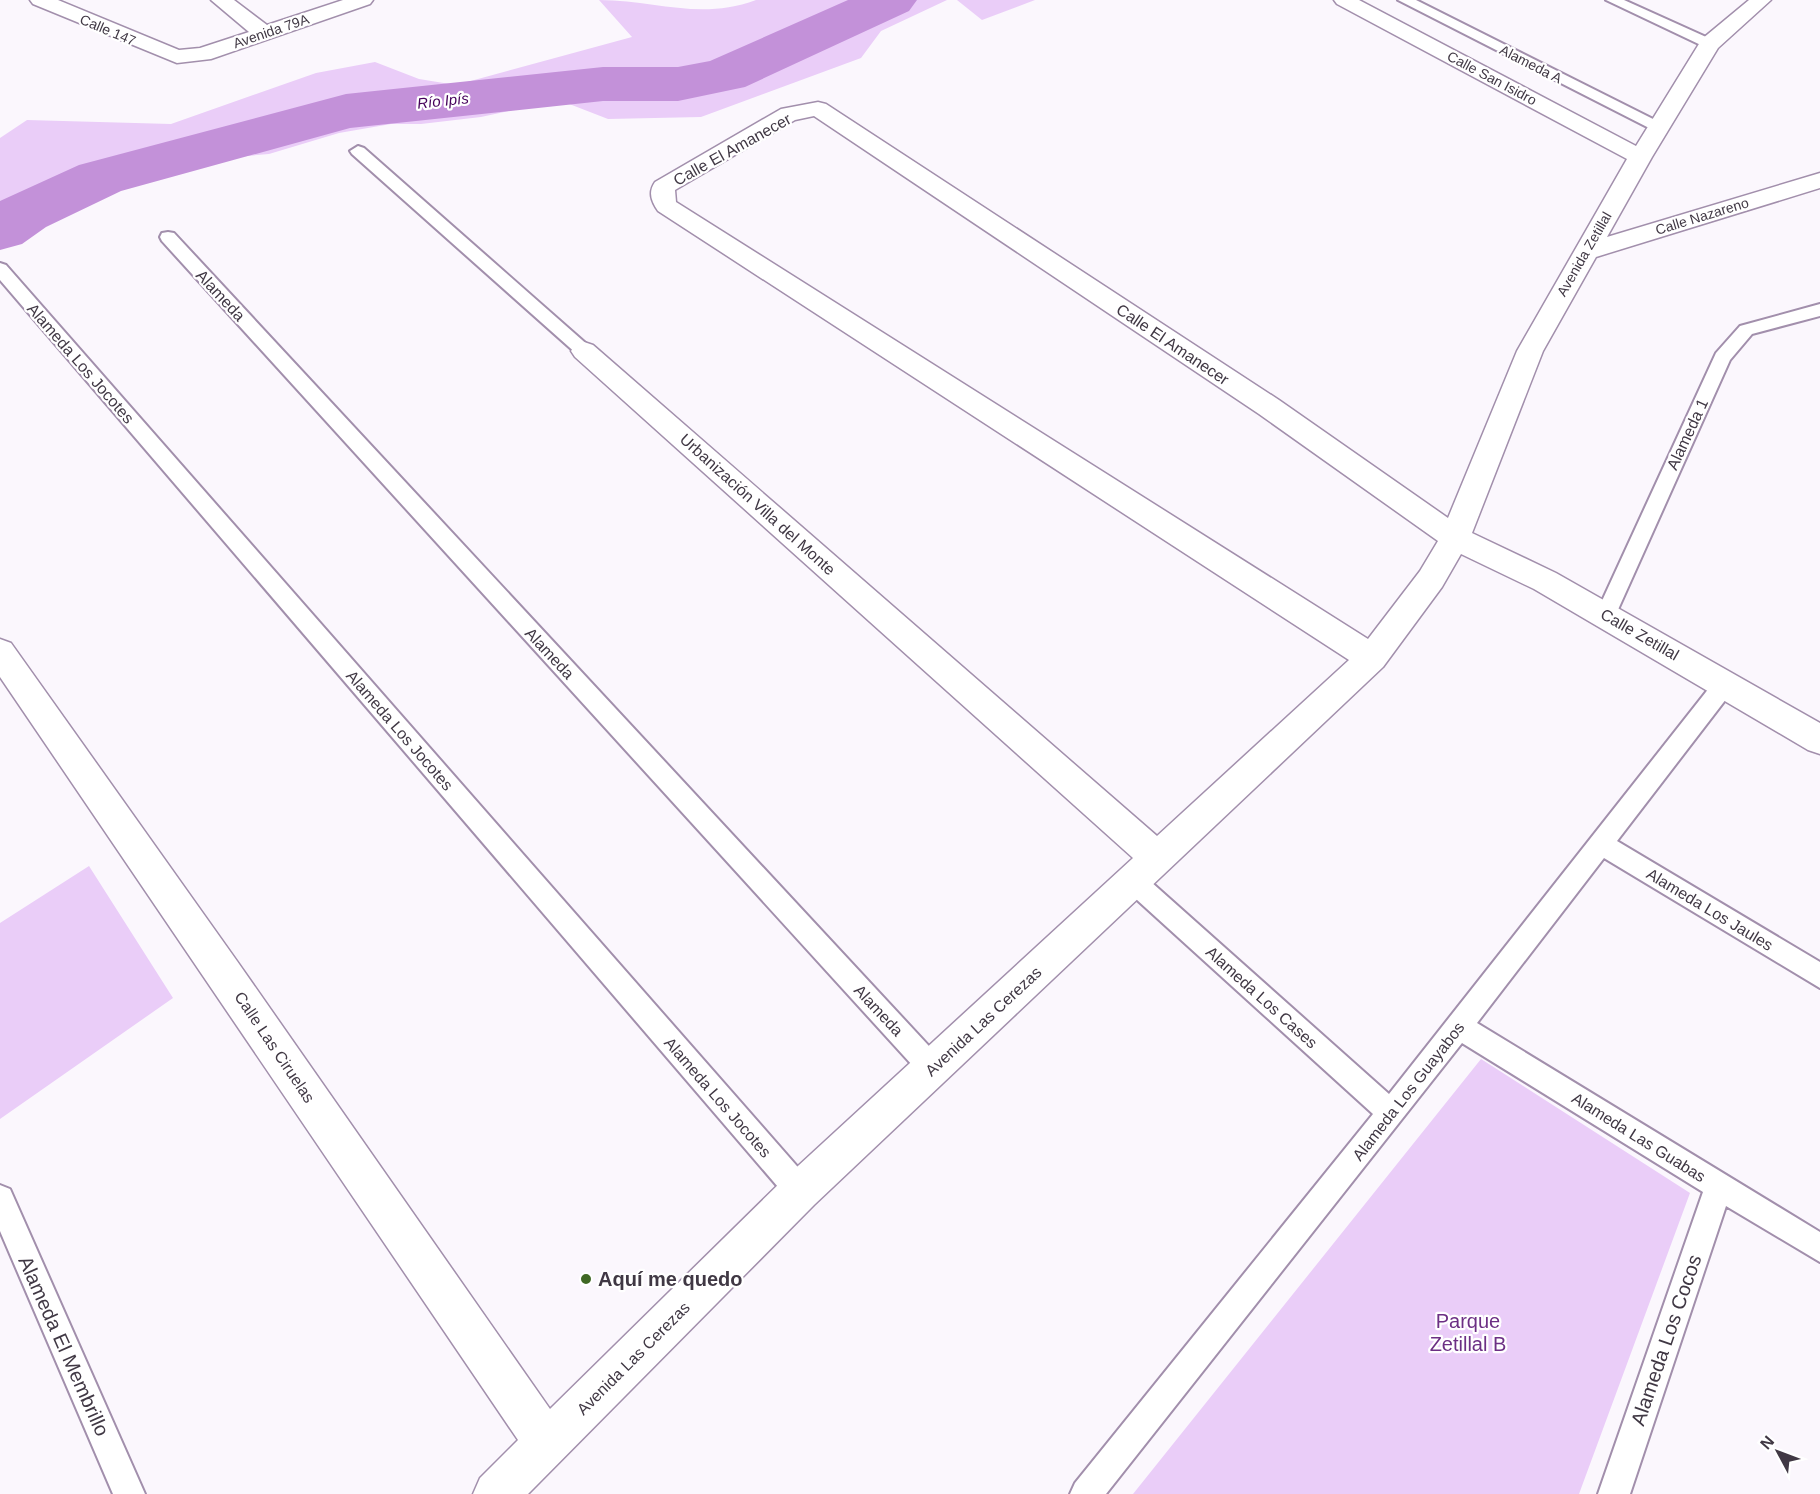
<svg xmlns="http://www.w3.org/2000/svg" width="1820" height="1494" font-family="Arial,sans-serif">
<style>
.green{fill:#eacdf8}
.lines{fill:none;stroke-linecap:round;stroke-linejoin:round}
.river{fill:#c391d9;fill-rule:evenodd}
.lane-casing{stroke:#a28fac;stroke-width:4}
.street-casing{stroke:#a28fac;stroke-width:3}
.lane{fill:#fff;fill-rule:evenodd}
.street{fill:#fff;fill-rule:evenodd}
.poi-dot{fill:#3f6824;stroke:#fff;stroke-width:2}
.labels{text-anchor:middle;stroke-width:4.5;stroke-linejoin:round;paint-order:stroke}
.far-street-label{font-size:14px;fill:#403844;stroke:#fff}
.far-water-label{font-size:15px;font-style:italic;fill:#45005a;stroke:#fff}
.street-label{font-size:16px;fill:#403844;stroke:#fff}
.near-poi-label{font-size:20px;font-weight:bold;fill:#403844;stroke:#fff;text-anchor:start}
.near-park-label{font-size:20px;fill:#6c2f84;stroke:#fff}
.near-street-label{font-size:20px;fill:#403844;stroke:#fff}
</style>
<rect width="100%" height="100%" fill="#fbf7fd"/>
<path class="green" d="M 599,0 C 657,0 699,21 756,0 L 947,0 L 881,31 L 861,58 L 701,117 L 608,119 L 559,100 L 481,117 L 421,124 L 391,124 L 339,133 L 269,154 L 203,160 L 58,210 L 0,246 L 0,138 L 27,120 L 171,124 L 316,73 L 375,62 L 419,79 L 456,85 L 632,37 Z
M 957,0 L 1035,0 L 982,20 Z
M 89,866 L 173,998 L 0,1119 L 0,923 Z
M 1481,1059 L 1690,1193 L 1579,1494 L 1133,1494 Z"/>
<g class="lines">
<path class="river" d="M 848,0 L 917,0 L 909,11 L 745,87 L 678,101 L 603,101 L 350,128 L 121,191 L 46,227 L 22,244 L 0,250 L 0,201 L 79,165 L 346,94 L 603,67 L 678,67 L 710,61 Z"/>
<g class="lane-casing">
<path id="lane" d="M 1398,0 L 1416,0 L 1663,124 L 1666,127 L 1663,130 L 1653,130 Z
M 1606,0 L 1624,0 L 1715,41 L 1717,44 L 1710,48 L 1705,47 Z
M 358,146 L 364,148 L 590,347 L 593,351 L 590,355 L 584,357 L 578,355 L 352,154 L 350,151 Z
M 168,232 L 174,233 L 941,1059 L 945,1068 L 941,1077 L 932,1081 L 923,1077 L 162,241 L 160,237 L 162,233 Z
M 0,263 L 6,265 L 810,1181 L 814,1191 L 810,1201 L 800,1205 L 790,1201 L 0,280 Z
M 1820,304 L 1820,316 L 1752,334 L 1730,360 L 1616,614 L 1613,620 L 1606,622 L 1599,620 L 1596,614 L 1716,353 L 1740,326 Z
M 1725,675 L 1733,678 L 1736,684 L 1733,690 L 1617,841 L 1820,962 L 1820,988 L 1604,858 L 1477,1023 L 1820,1232 L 1820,1262 L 1726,1206 L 1630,1494 L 1598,1494 L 1703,1192 L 1462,1043 L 1106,1494 L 1070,1494 L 1075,1483 L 1373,1114 L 1125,889 L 1121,881 L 1125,873 L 1133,870 L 1141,873 L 1389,1094 L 1717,678 Z
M 0,1185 L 10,1189 L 145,1494 L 113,1494 L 0,1231 Z"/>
</g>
<g class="street-casing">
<path id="street" d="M 30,0 L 58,0 L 179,50 L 200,48 L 249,32 L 211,0 L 234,0 L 267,25 L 343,0 L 373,0 L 370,4 L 211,59 L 177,63 L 33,4 Z
M 1334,0 L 1359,0 L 1636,146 L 1702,39 L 1749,0 L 1771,0 L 1718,48 L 1652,157 L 1607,237 L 1820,173 L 1820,188 L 1596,257 L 1543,351 L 1472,533 L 1556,573 L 1820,723 L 1820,754 L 1808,750 L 1534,589 L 1461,554 L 1442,587 L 1383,667 L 814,1205 L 528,1494 L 473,1494 L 480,1478 L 518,1440 L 0,677 L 0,639 L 11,643 L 237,961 L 550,1409 L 786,1177 L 1133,858 L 575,357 L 571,351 L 575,345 L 584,342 L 593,345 L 1157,836 L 1349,660 L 658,211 C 651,201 648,192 655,182 L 781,109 L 818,102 L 826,104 L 1279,400 L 1448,518 L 1517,351 L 1627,159 L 1337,4 ZM 814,116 L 1259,414 L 1438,541 L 1420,571 L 1368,639 L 676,202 L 675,190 L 795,120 Z"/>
</g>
<use href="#lane" class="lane"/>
<use href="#street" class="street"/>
</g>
<circle class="poi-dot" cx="586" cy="1279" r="6"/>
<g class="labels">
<g class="far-street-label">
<text transform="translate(108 30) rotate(23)" y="5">Calle 147</text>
<text transform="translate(271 31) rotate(-19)" y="5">Avenida 79A</text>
<text transform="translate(1531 64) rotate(27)" y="5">Alameda A</text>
<text transform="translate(1492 78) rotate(28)" y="5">Calle San Isidro</text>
<text transform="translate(1702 216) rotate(-17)" y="5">Calle Nazareno</text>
<text transform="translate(1584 254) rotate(-60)" y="5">Avenida Zetillal</text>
</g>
<g class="far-water-label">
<text transform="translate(443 101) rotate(-6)" y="5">Río Ipís</text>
</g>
<g class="street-label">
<text transform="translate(732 149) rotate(-29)" y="6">Calle El Amanecer</text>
<text transform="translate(221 295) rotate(47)" y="6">Alameda</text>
<text transform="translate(1173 344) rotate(34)" y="6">Calle El Amanecer</text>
<text transform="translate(81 363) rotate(49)" y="6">Alameda Los Jocotes</text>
<text transform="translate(1687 434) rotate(-65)" y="6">Alameda 1</text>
<text transform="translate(758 504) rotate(42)" y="6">Urbanización Villa del Monte</text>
<text transform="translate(1640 634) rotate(30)" y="6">Calle Zetillal</text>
<text transform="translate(550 653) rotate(47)" y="6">Alameda</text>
<text transform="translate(400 730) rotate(49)" y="6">Alameda Los Jocotes</text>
<text transform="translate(1710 909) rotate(31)" y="6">Alameda Los Jaules</text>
<text transform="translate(1262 997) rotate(42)" y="6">Alameda Los Cases</text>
<text transform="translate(879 1010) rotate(47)" y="6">Alameda</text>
<text transform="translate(983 1021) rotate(-43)" y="6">Avenida Las Cerezas</text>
<text transform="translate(275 1047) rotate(56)" y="6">Calle Las Ciruelas</text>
<text transform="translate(1408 1091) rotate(-52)" y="6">Alameda Los Guayabos</text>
<text transform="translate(718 1097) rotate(49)" y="6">Alameda Los Jocotes</text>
<text transform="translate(1639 1137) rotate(32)" y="6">Alameda Las Guabas</text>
<text transform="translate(633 1358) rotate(-45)" y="6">Avenida Las Cerezas</text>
</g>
<g class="near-poi-label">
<text x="598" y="1286">Aquí me quedo</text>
</g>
<g class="near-park-label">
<text x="1468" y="1328">Parque<tspan x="1468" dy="23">Zetillal B</tspan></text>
</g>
<g class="near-street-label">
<text transform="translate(1666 1340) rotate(-71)" y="7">Alameda Los Cocos</text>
<text transform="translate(64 1346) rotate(66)" y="7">Alameda El Membrillo</text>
</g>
</g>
<g transform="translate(1778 1452) rotate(311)" stroke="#ffffff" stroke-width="4.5" paint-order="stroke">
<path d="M0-4.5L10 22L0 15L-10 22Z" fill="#403844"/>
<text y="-9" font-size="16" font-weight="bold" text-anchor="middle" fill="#403844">N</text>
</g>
</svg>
